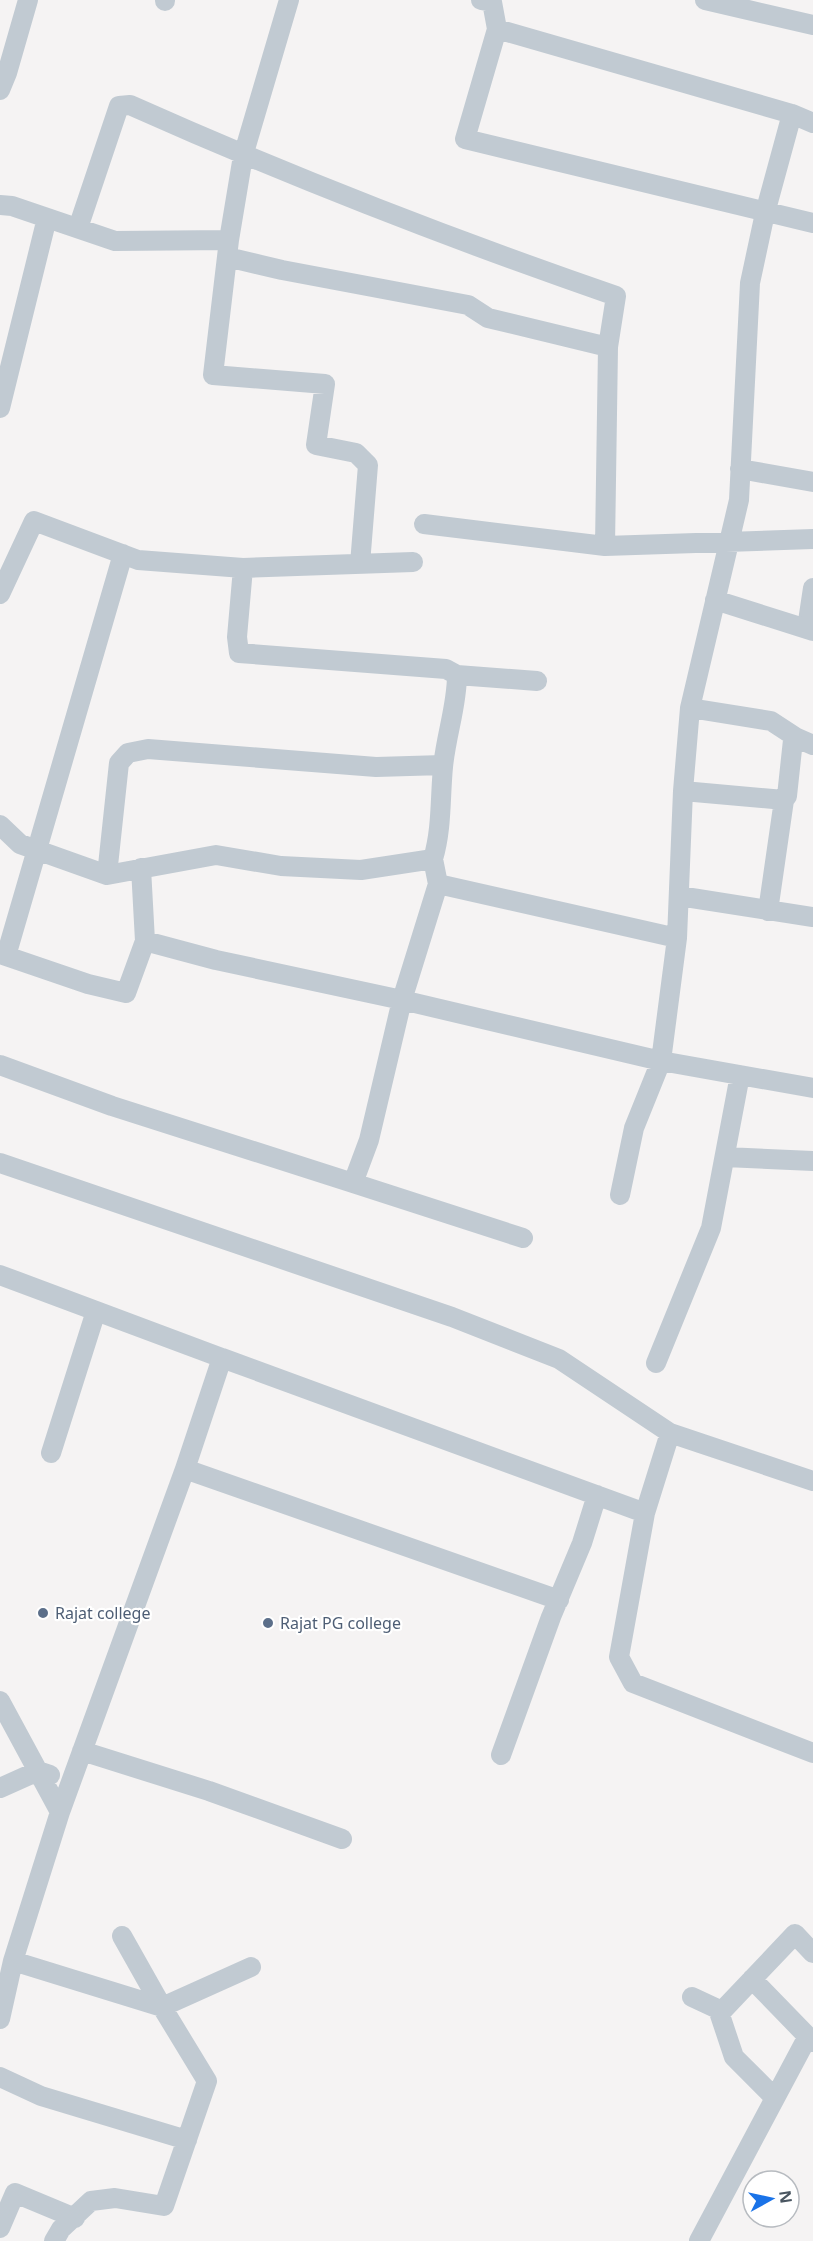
<svg xmlns="http://www.w3.org/2000/svg" width="813" height="2241" font-family="'Noto Sans',sans-serif">
<style>
.lines{fill:none;stroke-linecap:round;stroke-linejoin:round}
.minor{stroke:#c1cad2;stroke-width:20}
.service-dot{fill:#5c6f8a;stroke:#fff;stroke-width:2}
.labels{text-anchor:middle;stroke-width:4.5;stroke-linejoin:round;paint-order:stroke}
.service-label{font-size:16px;fill:#4e5e75;stroke:#fff;text-anchor:start}
</style>
<rect width="100%" height="100%" fill="#f5f3f3"/>
<g class="lines">
<path class="minor" d="M 481,0 L 492,2 L 497,29 L 465,139 L 813,223
M 705,0 L 813,25
M 165,1 L 165,0
M 497,29 L 792,114 L 813,123
M 0,90 L 7,73 L 28,0
M 0,205 L 12,206 L 115,241 L 229,240 L 243,156 L 289,0
M 78,228 L 119,106 L 130,105 C 289,176 451,239 616,296 L 608,347 L 605,546
M 229,240 L 213,375 L 325,384 L 316,445 L 356,453 L 368,465 L 360,564
M 227,257 L 282,270 L 468,305 L 488,318 L 608,347
M 0,408 L 47,218
M 740,469 L 813,482
M 424,524 L 605,546 L 813,539
M 243,568 L 237,637 L 239,653 L 446,669 L 457,675 L 537,681
M 0,594 L 34,521 L 138,560 L 243,568 L 413,562
M 715,600 L 813,631
M 807,628 L 813,588
M 690,708 L 771,721 L 797,738
M 683,791 L 784,800 L 787,796 L 793,740 L 797,738 L 813,745
M 0,825 L 20,844 L 107,875 L 216,855 L 281,866 L 361,870 L 433,859 L 438,884 L 677,938 L 683,791 L 690,708 L 739,500 L 750,283 L 765,213 L 792,114
M 433,859 C 442,829 440,798 443,767 C 446,735 457,706 457,675
M 141,868 L 145,941
M 107,875 L 119,763 L 128,753 L 148,749 L 376,767 L 443,765
M 438,884 L 402,1000 L 369,1140 L 353,1183 L 523,1238
M 679,896 L 813,917
M 768,911 L 784,800
M 0,954 L 88,984 L 126,993 L 145,941 L 216,960 L 402,1000 L 661,1061 L 677,938
M 6,956 L 123,554
M 0,1065 L 112,1106 L 353,1183
M 725,1157 L 813,1161
M 0,1163 L 452,1317 L 559,1359 L 670,1433 L 813,1481
M 620,1195 L 634,1128 L 661,1061 L 813,1088
M 0,1275 L 222,1358
M 656,1363 L 711,1228 L 740,1075
M 670,1433 L 645,1513 L 619,1657 L 633,1683 L 813,1753
M 51,1453 L 96,1311
M 185,1469 L 222,1358 L 645,1513
M 0,1701 L 60,1812
M 82,1751 L 209,1791 L 342,1839
M 501,1755 L 551,1617 L 582,1543 L 597,1495
M 0,1788 L 38,1771 L 50,1775
M 122,1936 L 162,2007 L 251,1967
M 752,1979 L 813,2042
M 692,1997 L 722,2011 L 795,1934 L 813,1953
M 718,2009 L 734,2057 L 775,2098
M 0,2019 L 13,1961
M 0,2077 L 41,2096 L 187,2140
M 0,2228 L 15,2193 L 75,2218
M 54,2241 L 61,2229 L 91,2201 L 115,2198 L 164,2206 L 207,2081 L 162,2007 L 13,1961 L 60,1812 L 185,1469 L 559,1600
M 699,2241 L 807,2038"/>
</g>
<g class="service-dot">
<circle cx="43" cy="1613" r="6"/>
<circle cx="268" cy="1623" r="6"/>
</g>
<g class="labels">
<g class="service-label">
<text x="55" y="1619">Rajat college</text>
<text x="280" y="1629">Rajat PG college</text>
</g>
</g>
<g transform="translate(771 2199) rotate(82)"><circle r="28" fill="#ffffff" stroke="#b7bbc0" stroke-width="1.5"/>
<path d="M0-4.5L10 22L0 15L-10 22Z" fill="#1a73e8"/>
<text y="-9" font-size="16" font-weight="bold" text-anchor="middle" fill="#4a5661">N</text>
</g>
</svg>
